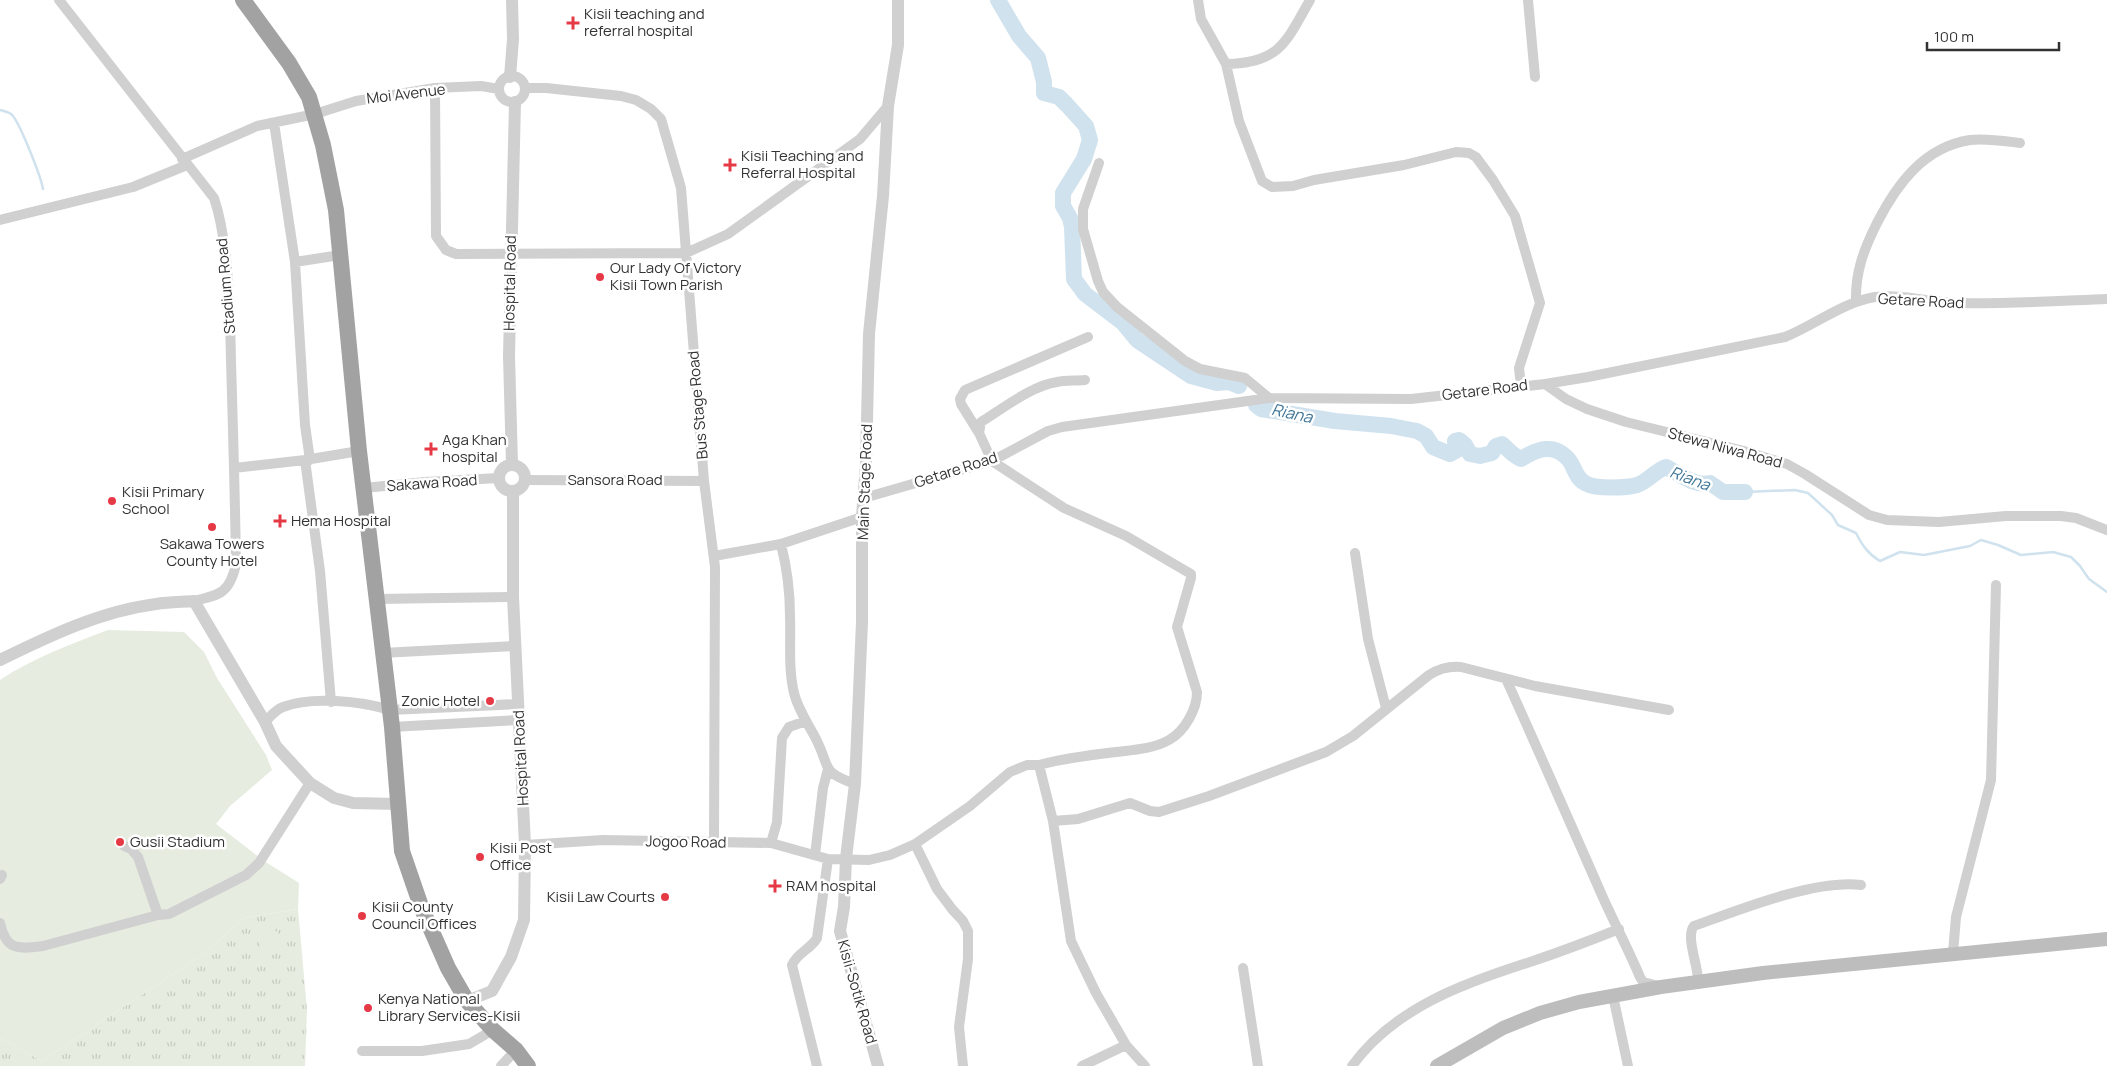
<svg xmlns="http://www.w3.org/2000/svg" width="2107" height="1066" font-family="Manrope,sans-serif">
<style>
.grass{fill:url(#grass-tufts)}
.pitch{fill:#e6ecdf}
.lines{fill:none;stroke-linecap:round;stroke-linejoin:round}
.stream{stroke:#cfe2ee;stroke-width:2.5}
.river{stroke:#cfe2ee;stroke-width:16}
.minor{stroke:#d0d0d0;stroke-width:10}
.tertiary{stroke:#d0d0d0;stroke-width:12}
.secondary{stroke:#bdbdbd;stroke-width:14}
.trunk{stroke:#a2a2a2;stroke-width:16}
.poi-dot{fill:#e63946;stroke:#fff;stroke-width:2}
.labels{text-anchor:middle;stroke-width:5;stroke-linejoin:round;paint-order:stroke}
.poi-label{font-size:15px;fill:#333;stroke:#fff;text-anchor:start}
.street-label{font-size:15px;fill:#333;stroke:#fff}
.water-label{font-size:16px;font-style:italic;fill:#3f7597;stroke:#fff}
</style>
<defs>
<pattern id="grass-tufts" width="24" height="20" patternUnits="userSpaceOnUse" patternTransform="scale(1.25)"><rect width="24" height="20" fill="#e6ecdf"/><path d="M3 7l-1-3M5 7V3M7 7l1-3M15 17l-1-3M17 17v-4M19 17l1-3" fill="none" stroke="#c6cbc0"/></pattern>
</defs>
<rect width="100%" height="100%" fill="#fff"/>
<path class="grass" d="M 298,909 L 307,1010 L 305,1066 L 0,1066 L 0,1038 L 42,1061 L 202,955 L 244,918 Z"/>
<path class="pitch" d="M 108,630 L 184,632 L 204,652 L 217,678 L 266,755 L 272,770 L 230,806 L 216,824 L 264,861 L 299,883 L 298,909 L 244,918 L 202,955 L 42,1061 L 0,1038 L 0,680 C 33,658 71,644 108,630 Z
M 266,929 L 274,929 L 281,936 L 282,949 L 273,955 L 263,952 C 258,942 258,936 266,929 Z"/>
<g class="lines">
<path class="stream" d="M 0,110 C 3,111 8,112 11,114 C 19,120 41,177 43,189
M 1745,492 L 1795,490 L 1808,493 L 1832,515 L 1838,525 L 1856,533 C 1862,545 1868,554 1880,561 L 1900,552 L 1924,555 L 1970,546 L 1981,540 L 1998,545 L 2021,555 L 2053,552 L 2071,557 L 2080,566 L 2089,579 L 2107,592"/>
<path class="river" d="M 998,0 L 1019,36 L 1038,58 L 1044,82 L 1044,93 L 1059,97 L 1067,105 L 1086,126 L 1090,140 L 1084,159 L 1063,193 L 1063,206 L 1070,218 L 1072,227 L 1074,279 L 1085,294 L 1123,323 L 1137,340 L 1191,376 L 1217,383 L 1229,382 L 1239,386
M 1256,405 L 1261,409 L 1335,421 L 1391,426 L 1417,431 L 1426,436 L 1433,447 L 1450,454 L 1457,450 L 1455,441 L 1459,440 L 1465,445 L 1470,454 L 1480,456 L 1492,453 L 1496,446 L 1502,444 C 1509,450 1512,455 1521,459 C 1537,449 1554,442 1569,460 C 1575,468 1576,480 1587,484 C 1596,489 1627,488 1637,485 C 1647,482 1655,471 1666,467 C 1680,474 1694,487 1710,483 L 1723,492 L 1745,492"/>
<path class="minor" d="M 59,0 L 214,198 C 229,242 230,314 231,361 C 233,428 235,496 236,564 C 230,592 221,595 194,601
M 1198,0 L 1201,19 L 1226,64 L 1239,121 L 1262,181 L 1272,187 L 1293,186 L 1314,180 L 1404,165 L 1456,152 L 1469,153 L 1476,157 L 1493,180 L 1515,216 L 1540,303 L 1519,368 L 1521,386
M 1528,0 L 1535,77
M 1226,64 C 1280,63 1286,42 1310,0
M499 89a13 13 0 1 1 26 0a13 13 0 1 1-26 0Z
M 435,88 L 436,236 L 446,250 L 456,254 L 686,253 L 728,234 L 860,139 L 888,106
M 525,88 L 546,88 L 621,96 L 636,100 L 651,109 L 661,119 L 681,188 L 704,481 L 715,567 L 714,841
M 274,123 L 295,262
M 182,159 L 257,126 L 315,114 L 356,101 L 435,88 L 481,86 L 499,89
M 1099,163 L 1083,209 L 1083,229 L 1098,281 L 1103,292 L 1117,307 L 1185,361 L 1200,369 L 1245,378 L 1269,398
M 0,220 L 133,187 L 187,165
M 1856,302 C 1855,272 1864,249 1877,223 C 1897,184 1924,147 1970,140 C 1986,138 2004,141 2020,143
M 1545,384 L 1566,399 L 1587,409 L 1626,422 L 1744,451 L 1787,464 L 1805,474 L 1869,515 L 1887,520 L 1939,522 L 2006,516 L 2061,516 L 2076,518 L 2107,530
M 979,433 L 961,404 L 960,399 L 965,390 L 1088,337
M 305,460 L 320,571 L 331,702
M 310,460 L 305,425 L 295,262 L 340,255
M 234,468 L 305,460 L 359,451
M 525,480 L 704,481
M 364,488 L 425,482 L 499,478
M 864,498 L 992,461 L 1048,431 L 1062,427 L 1269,398 L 1411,399 L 1545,384 L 1588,377 L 1785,337 C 1815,325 1843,302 1875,297 C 1901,294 1929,302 1955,303 C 2006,304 2056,301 2107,299
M 781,544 C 787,568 790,591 790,616 C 791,641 788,668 794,693 C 798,710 809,725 817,741 C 831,769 820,771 855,784
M 1355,553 L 1368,639 L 1386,708
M 714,556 L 781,544 L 862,517
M 376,599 L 513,597
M 382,653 L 515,646
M 1506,679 C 1537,747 1567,816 1597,884 C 1610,915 1627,946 1640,977 L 1643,982 L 1659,986
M 265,722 C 270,717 275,710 283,707 C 311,696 361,701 390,710 L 518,704
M 392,727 L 519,720
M 1039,765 C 1064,758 1090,755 1116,752 C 1133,750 1153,749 1169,740 C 1185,731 1197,709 1197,692 L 1177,627 L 1191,578 L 1191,574 L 1126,536 L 1064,508 L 992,461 L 979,433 L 981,422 C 1002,409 1033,385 1057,382 C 1066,380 1076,381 1085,380
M 1053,821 L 1078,819 L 1130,803 L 1150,811 L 1159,812 L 1209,796 L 1326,752 L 1353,736 L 1429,675 C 1440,668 1449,666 1461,667 L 1535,686 L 1669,710
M 771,843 L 777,822 L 782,738 L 789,727 L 806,721
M 915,844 L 937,889 L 952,909 L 963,921 L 968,931 L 968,959 L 959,1027 L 963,1066
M 525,845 L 603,840 L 771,843 L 828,859 L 869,860 L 890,855 L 915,844 L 970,806 L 1010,772 L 1027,765 L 1039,765 L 1053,821 L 1071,941 L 1096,993 L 1126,1045 L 1145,1066
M 815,855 L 823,788 L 828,769
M 0,879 L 2,875
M 158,915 L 169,914 L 246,875 L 259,863 L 310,783
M 0,923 C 6,951 18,949 43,946 L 158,915 L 138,857 L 131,849 L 124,846
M 1953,953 L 1956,917 L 1991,780 L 1996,585
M 1243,968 L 1258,1066
M 1698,982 C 1699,967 1685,937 1694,926 C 1738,910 1816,879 1861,885
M 1613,996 L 1628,1066
M 362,1051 L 422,1051 L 469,1044 L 493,1030
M 501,1066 L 516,1050
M 817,1066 L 792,965 C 797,953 811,949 817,938 L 828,859
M 1082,1066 L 1126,1045
M 1352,1066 C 1394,1008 1464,983 1530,962 C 1560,952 1589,941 1619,929"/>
<path class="tertiary" d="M 510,77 L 513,39 L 512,0
M 512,464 L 509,356 L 515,102
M499 478a13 13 0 1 1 26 0a13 13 0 1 1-26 0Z
M 0,660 C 49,636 101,611 156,604 C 169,602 182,602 194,601 L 265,722 L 276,746 L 310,783 L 334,798 L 353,803 L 398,804
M 467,1001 L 492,991 L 511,957 L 524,920 L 525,845 L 513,597 L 513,491
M 878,1066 L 840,931 L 844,907 L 846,858 L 855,784 L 862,622 L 862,517 L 866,464 L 869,334 L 883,196 L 888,106 L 898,45 L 898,0"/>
<path class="secondary" d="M 1437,1066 L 1503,1028 L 1540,1013 L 1579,1002 L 1661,987 L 1763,973 L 2107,939"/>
<path class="trunk" d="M 243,0 L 289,63 L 309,97 L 323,145 L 336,210 L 359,451 L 392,727 L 402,851 L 422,909 L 448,968 L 467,1001 L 493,1030 L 516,1050 L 528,1066"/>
</g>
<g class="poi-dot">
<path d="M570.5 15.5h5v5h5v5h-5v5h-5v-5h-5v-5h5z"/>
<path d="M727.5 157.5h5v5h5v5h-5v5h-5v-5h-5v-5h5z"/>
<circle cx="600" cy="277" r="5"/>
<path d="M428.5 441.5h5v5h5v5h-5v5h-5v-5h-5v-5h5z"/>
<circle cx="112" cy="501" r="5"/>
<path d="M277.5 513.5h5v5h5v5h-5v5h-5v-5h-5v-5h5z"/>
<circle cx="212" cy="527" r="5"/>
<circle cx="490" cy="701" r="5"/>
<circle cx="120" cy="842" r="5"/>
<circle cx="480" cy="857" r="5"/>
<path d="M772.5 878.5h5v5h5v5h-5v5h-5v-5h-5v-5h5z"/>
<circle cx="665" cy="897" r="5"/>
<circle cx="362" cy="916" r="5"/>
<circle cx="368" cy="1008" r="5"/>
</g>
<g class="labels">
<g class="poi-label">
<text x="584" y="19">Kisii teaching and<tspan x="584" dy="17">referral hospital</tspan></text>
<text x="741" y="161">Kisii Teaching and<tspan x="741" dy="17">Referral Hospital</tspan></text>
<text x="610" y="273">Our Lady Of Victory<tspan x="610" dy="17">Kisii Town Parish</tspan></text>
<text x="442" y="445">Aga Khan<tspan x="442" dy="17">hospital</tspan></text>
<text x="122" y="497">Kisii Primary<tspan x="122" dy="17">School</tspan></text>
<text x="291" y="526">Hema Hospital</text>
<text x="212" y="549" text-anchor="middle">Sakawa Towers<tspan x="212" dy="17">County Hotel</tspan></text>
<text x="480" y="706" text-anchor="end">Zonic Hotel</text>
<text x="130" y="847">Gusii Stadium</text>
<text x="490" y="853">Kisii Post<tspan x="490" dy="17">Office</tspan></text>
<text x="786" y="891">RAM hospital</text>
<text x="655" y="902" text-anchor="end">Kisii Law Courts</text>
<text x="372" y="912">Kisii County<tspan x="372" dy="17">Council Offices</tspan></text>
<text x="378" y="1004">Kenya National<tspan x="378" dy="17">Library Services-Kisii</tspan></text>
</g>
<g class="street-label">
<text transform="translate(406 94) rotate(-7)" y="5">Moi Avenue</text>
<text transform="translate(510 283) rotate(-89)" y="5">Hospital Road</text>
<text transform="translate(226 286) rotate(-95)" y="5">Stadium Road</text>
<text transform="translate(1921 301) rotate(3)" y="5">Getare Road</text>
<text transform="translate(1485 390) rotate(-7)" y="5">Getare Road</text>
<text transform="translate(698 405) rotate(-95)" y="5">Bus Stage Road</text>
<text transform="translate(1725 448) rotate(15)" y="5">Stewa Niwa Road</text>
<text transform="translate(956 470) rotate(-18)" y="5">Getare Road</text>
<text x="615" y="485">Sansora Road</text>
<text transform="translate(865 482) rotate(-88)" y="5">Main Stage Road</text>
<text transform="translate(432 483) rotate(-4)" y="5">Sakawa Road</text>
<text transform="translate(521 758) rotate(-93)" y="5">Hospital Road</text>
<text transform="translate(686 842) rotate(1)" y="5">Jogoo Road</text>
<text transform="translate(857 992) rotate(74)" y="5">Kisii-Sotik Road</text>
</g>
<g class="water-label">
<text transform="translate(1292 413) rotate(12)" y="6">Riana</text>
<text transform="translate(1690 478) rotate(20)" y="6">Riana</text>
</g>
</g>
<path d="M1927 42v8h132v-8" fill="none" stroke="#333333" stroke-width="2.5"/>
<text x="1934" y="42" font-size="15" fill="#333333" stroke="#ffffff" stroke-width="4" paint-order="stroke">100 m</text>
</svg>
